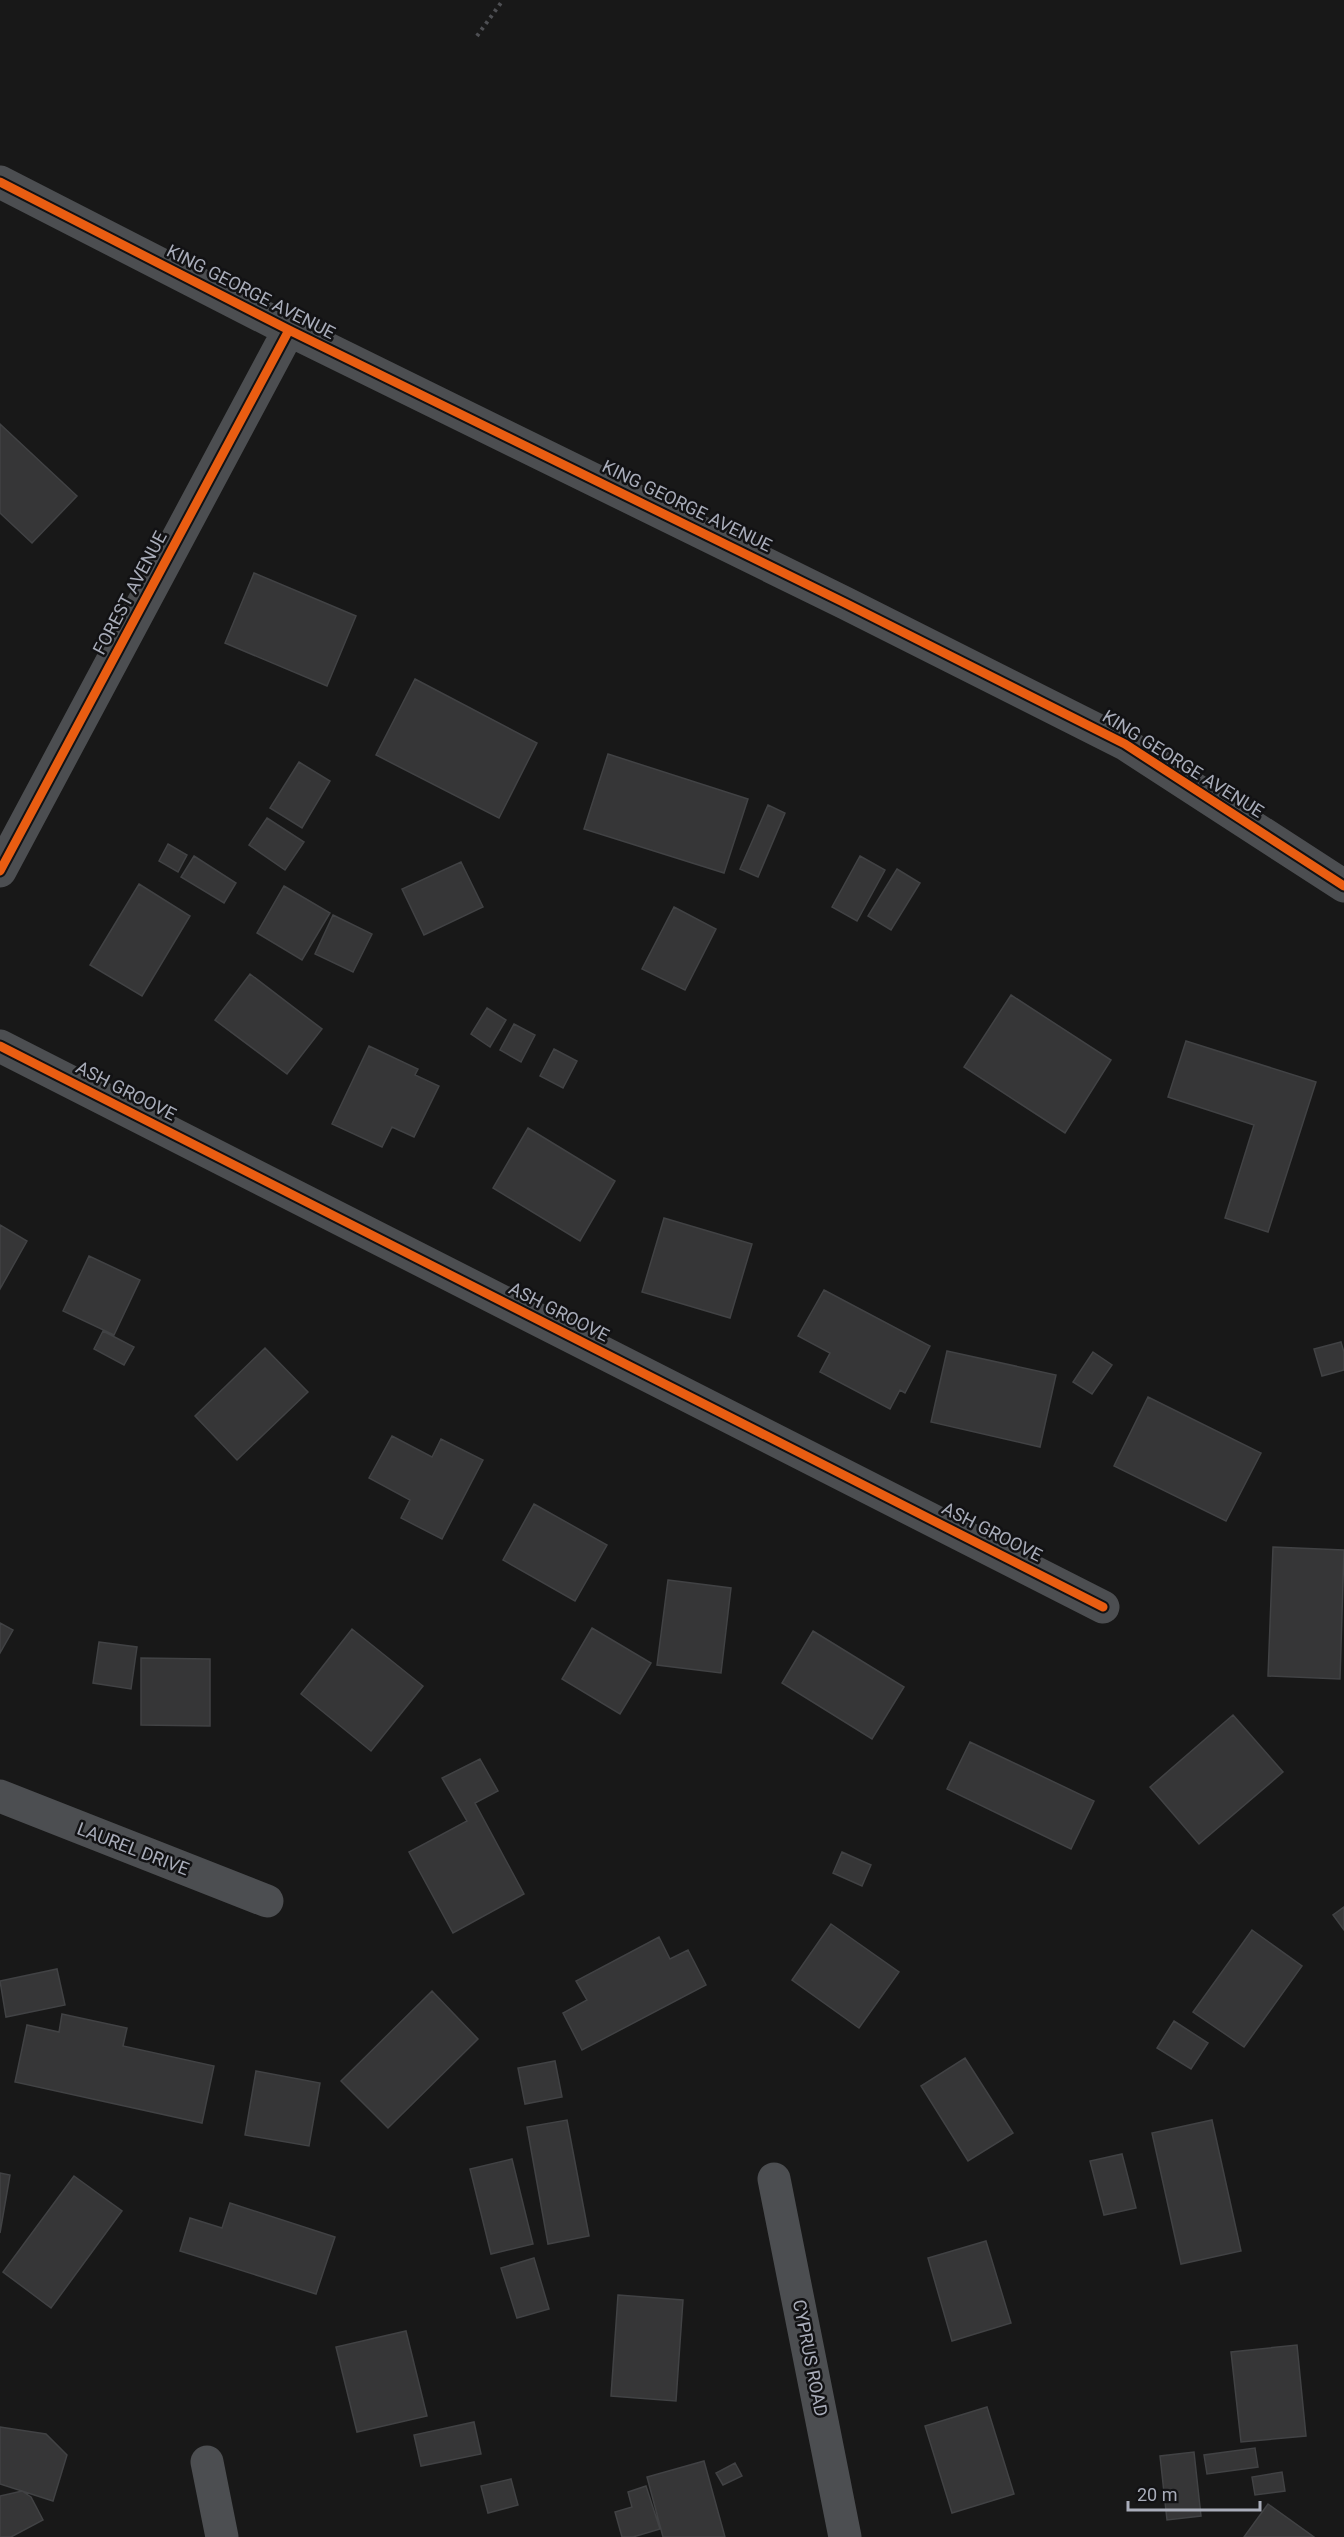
<svg xmlns="http://www.w3.org/2000/svg" width="1344" height="2537" font-family="Roboto,sans-serif">
<style>
.building{fill:#363637;stroke:#414244;stroke-width:1.5}
.lines{fill:none;stroke-linecap:round;stroke-linejoin:round}
.path{stroke:#4e4f53;stroke-width:4;stroke-dasharray:3 4.5;stroke-linecap:butt}
.minor{stroke:#4c4e51;stroke-width:33}
.cycleway-casing{stroke:#121214;stroke-width:13}
.cycleway{stroke:#e95d12;stroke-width:9}
.labels{text-anchor:middle;stroke-width:5;stroke-linejoin:round;paint-order:stroke}
.street-label{font-size:18px;fill:#a9adba;stroke:#121214}
</style>
<rect width="100%" height="100%" fill="#181818"/>
<path class="building" d="M 0,424 L 77,496 L 32,543 L 0,513 Z
M 254,573 L 356,616 L 327,686 L 225,643 Z
M 415,679 L 537,743 L 499,818 L 376,755 Z
M 608,754 L 748,799 L 724,873 L 584,829 Z
M 299,762 L 330,781 L 302,828 L 270,808 Z
M 768,805 L 785,813 L 758,877 L 740,869 Z
M 267,818 L 304,842 L 285,870 L 249,845 Z
M 168,844 L 187,855 L 178,872 L 159,861 Z
M 194,856 L 236,883 L 224,903 L 181,877 Z
M 860,856 L 885,870 L 857,921 L 832,907 Z
M 461,862 L 483,907 L 424,935 L 402,889 Z
M 897,869 L 920,883 L 891,930 L 868,916 Z
M 139,884 L 190,916 L 142,996 L 90,965 Z
M 284,886 L 330,913 L 302,960 L 257,933 Z
M 674,907 L 716,929 L 685,990 L 642,969 Z
M 333,915 L 372,934 L 353,972 L 315,954 Z
M 250,974 L 322,1029 L 287,1074 L 215,1020 Z
M 1011,995 L 1111,1060 L 1065,1133 L 964,1067 Z
M 487,1008 L 506,1020 L 490,1047 L 471,1034 Z
M 514,1024 L 535,1035 L 521,1062 L 500,1050 Z
M 1186,1041 L 1316,1082 L 1268,1232 L 1225,1218 L 1254,1125 L 1168,1097 Z
M 369,1046 L 418,1069 L 415,1075 L 439,1086 L 414,1137 L 392,1127 L 382,1147 L 332,1124 Z
M 554,1049 L 577,1061 L 563,1088 L 540,1076 Z
M 528,1128 L 615,1181 L 580,1241 L 493,1188 Z
M 664,1218 L 752,1244 L 730,1318 L 642,1292 Z
M 0,1225 L 27,1241 L 0,1289 Z
M 89,1256 L 140,1280 L 114,1335 L 63,1311 Z
M 824,1290 L 930,1346 L 905,1393 L 900,1390 L 890,1409 L 820,1372 L 830,1353 L 798,1336 Z
M 103,1331 L 134,1347 L 124,1365 L 94,1349 Z
M 1341,1342 L 1344,1352 L 1344,1370 L 1322,1376 L 1314,1349 Z
M 265,1348 L 308,1392 L 237,1460 L 195,1416 Z
M 947,1351 L 1056,1375 L 1040,1447 L 931,1422 Z
M 1093,1352 L 1112,1365 L 1092,1394 L 1073,1382 Z
M 1148,1397 L 1261,1453 L 1226,1521 L 1114,1466 Z
M 392,1436 L 432,1457 L 441,1439 L 483,1460 L 442,1539 L 401,1518 L 410,1500 L 369,1478 Z
M 534,1504 L 607,1545 L 575,1601 L 503,1560 Z
M 1273,1547 L 1344,1550 L 1340,1679 L 1268,1676 Z
M 668,1580 L 731,1588 L 721,1673 L 657,1665 Z
M 0,1623 L 13,1630 L 0,1653 Z
M 592,1628 L 651,1663 L 620,1714 L 562,1679 Z
M 352,1629 L 423,1686 L 371,1751 L 301,1694 Z
M 813,1631 L 904,1687 L 872,1739 L 782,1683 Z
M 99,1642 L 137,1647 L 131,1689 L 93,1683 Z
M 141,1658 L 210,1659 L 210,1726 L 141,1725 Z
M 1233,1715 L 1283,1772 L 1199,1844 L 1150,1787 Z
M 970,1742 L 1094,1801 L 1071,1849 L 947,1789 Z
M 480,1759 L 498,1791 L 475,1803 L 524,1894 L 453,1933 L 409,1852 L 467,1821 L 442,1778 Z
M 842,1852 L 871,1865 L 862,1886 L 833,1873 Z
M 1344,1907 L 1344,1930 L 1333,1915 Z
M 831,1924 L 899,1972 L 859,2028 L 792,1980 Z
M 1252,1930 L 1302,1966 L 1244,2047 L 1193,2012 Z
M 659,1937 L 670,1959 L 688,1950 L 706,1985 L 582,2050 L 563,2013 L 587,2000 L 576,1981 Z
M 57,1969 L 65,2005 L 6,2017 L 0,1981 Z
M 432,1991 L 478,2039 L 388,2128 L 341,2081 Z
M 62,2014 L 127,2028 L 123,2046 L 214,2066 L 202,2123 L 15,2082 L 27,2025 L 59,2032 Z
M 1174,2021 L 1208,2043 L 1191,2069 L 1157,2048 Z
M 965,2058 L 1013,2133 L 968,2161 L 921,2086 Z
M 555,2061 L 562,2097 L 525,2104 L 518,2068 Z
M 256,2071 L 320,2083 L 309,2146 L 245,2135 Z
M 567,2120 L 589,2236 L 548,2244 L 527,2127 Z
M 1212,2120 L 1241,2251 L 1181,2264 L 1152,2133 Z
M 1122,2154 L 1136,2208 L 1104,2215 L 1090,2161 Z
M 512,2159 L 533,2244 L 491,2254 L 470,2169 Z
M 0,2173 L 10,2175 L 0,2233 Z
M 74,2176 L 122,2211 L 51,2308 L 3,2272 Z
M 230,2203 L 335,2237 L 316,2294 L 180,2251 L 190,2218 L 222,2228 Z
M 986,2241 L 1011,2323 L 952,2341 L 928,2258 Z
M 534,2258 L 549,2309 L 517,2318 L 501,2268 Z
M 618,2295 L 683,2300 L 676,2401 L 611,2396 Z
M 406,2331 L 427,2416 L 357,2432 L 336,2347 Z
M 1297,2345 L 1306,2436 L 1241,2442 L 1231,2352 Z
M 987,2407 L 1014,2494 L 952,2513 L 925,2426 Z
M 474,2422 L 481,2454 L 421,2466 L 414,2435 Z
M 0,2427 L 46,2434 L 67,2455 L 53,2501 L 0,2484 Z
M 1255,2448 L 1258,2467 L 1207,2474 L 1204,2455 Z
M 1194,2452 L 1201,2516 L 1167,2520 L 1160,2456 Z
M 704,2461 L 725,2537 L 663,2537 L 647,2477 Z
M 735,2463 L 742,2476 L 723,2485 L 716,2473 Z
M 1282,2472 L 1285,2491 L 1255,2495 L 1252,2477 Z
M 511,2479 L 518,2505 L 488,2513 L 481,2486 Z
M 646,2486 L 660,2529 L 633,2537 L 622,2537 L 615,2512 L 632,2507 L 628,2492 Z
M 22,2491 L 31,2497 L 43,2520 L 11,2537 L 0,2537 L 0,2496 Z
M 1268,2504 L 1314,2537 L 1244,2537 Z"/>
<g class="lines">
<path class="path" d="M 477,36 L 503,0"/>
<path class="minor" d="M 0,182 L 289,330 L 845,603 L 1125,744 L 1344,886
M 0,871 L 289,330
M 0,1046 L 1103,1607
M 0,1796 L 267,1901
M 774,2179 L 845,2537
M 207,2462 L 222,2537"/>
<g class="cycleway-casing">
<path id="cycleway" d="M 0,182 L 289,330 L 845,603 L 1125,744 L 1344,886
M 0,871 L 289,330
M 0,1046 L 1103,1607"/>
</g>
<use href="#cycleway" class="cycleway"/>
</g>
<g class="labels">
<g class="street-label">
<text transform="translate(251 292) rotate(27)" y="6">KING GEORGE AVENUE</text>
<text transform="translate(687 506) rotate(26)" y="6">KING GEORGE AVENUE</text>
<text transform="translate(130 593) rotate(-62)" y="6">FOREST AVENUE</text>
<text transform="translate(1183 764) rotate(32)" y="6">KING GEORGE AVENUE</text>
<text transform="translate(126 1091) rotate(27)" y="6">ASH GROOVE</text>
<text transform="translate(559 1312) rotate(27)" y="6">ASH GROOVE</text>
<text transform="translate(992 1532) rotate(27)" y="6">ASH GROOVE</text>
<text transform="translate(133 1849) rotate(21)" y="6">LAUREL DRIVE</text>
<text transform="translate(810 2358) rotate(79)" y="6">CYPRUS ROAD</text>
</g>
</g>
<path d="M1128 2501v9h132v-9" fill="none" stroke="#a9adba" stroke-width="3"/>
<text x="1137" y="2501" font-size="18" fill="#a9adba" stroke="#121214" stroke-width="4.5" paint-order="stroke">20 m</text>
</svg>
